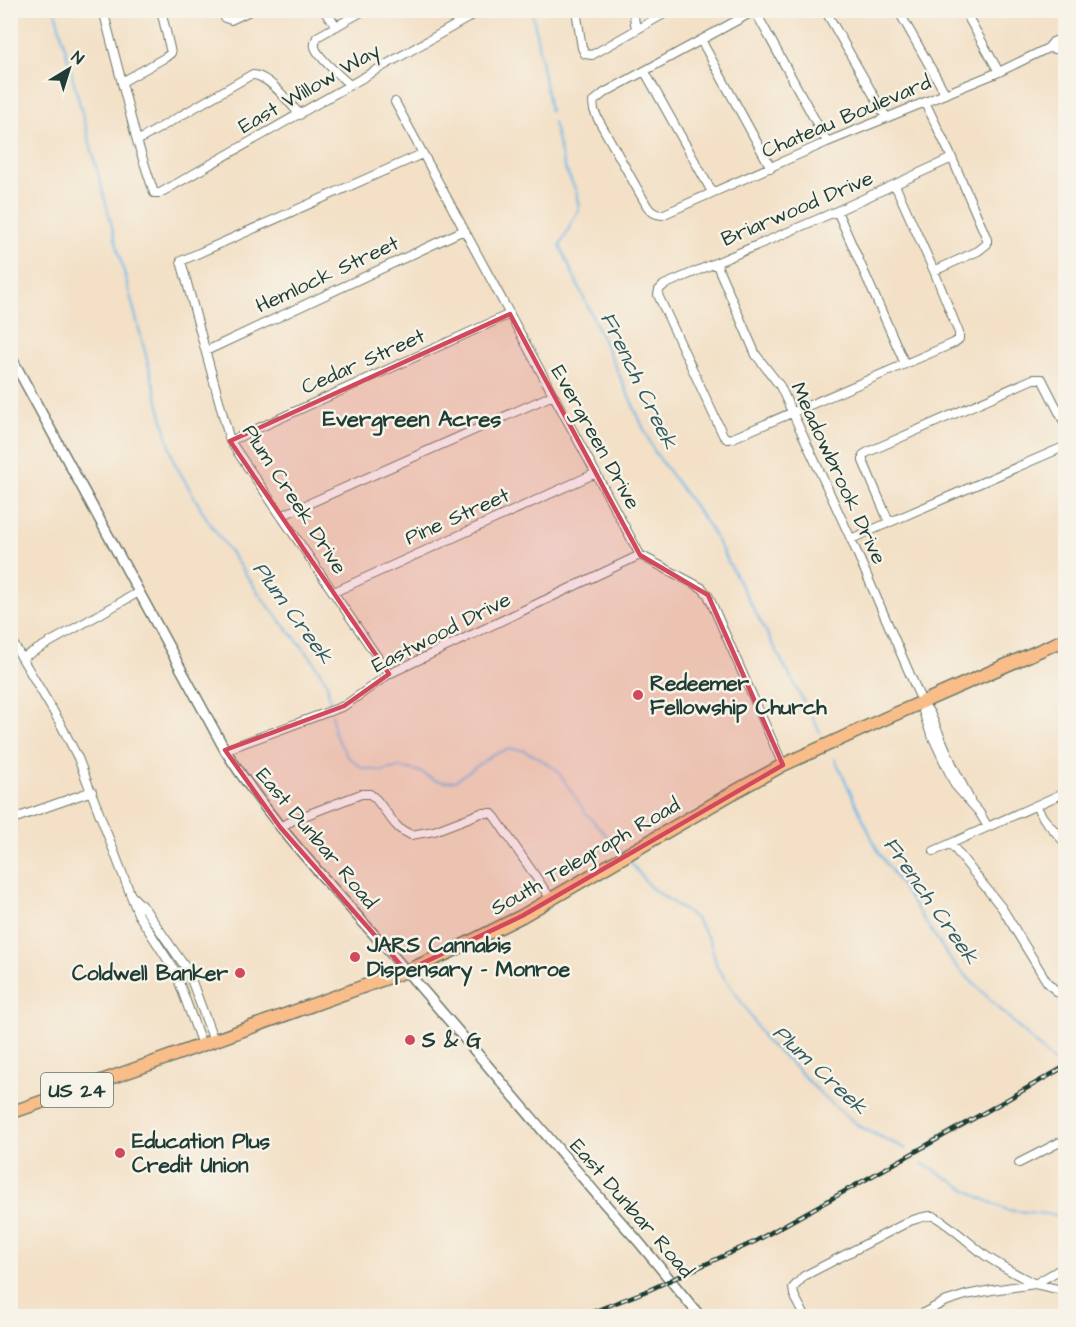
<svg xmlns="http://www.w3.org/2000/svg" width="1076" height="1327" font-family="'Architects Daughter',sans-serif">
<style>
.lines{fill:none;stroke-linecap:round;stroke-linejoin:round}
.stream{stroke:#70b7e7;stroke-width:2}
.minor-casing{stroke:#697667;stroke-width:10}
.tertiary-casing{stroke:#697667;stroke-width:12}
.primary-casing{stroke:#697667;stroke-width:15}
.minor{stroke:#fff;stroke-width:8}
.tertiary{stroke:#fff;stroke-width:9}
.primary{stroke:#f8bd89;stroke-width:12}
.rail-casing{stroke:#1f3d34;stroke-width:4.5}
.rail{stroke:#f7f3e8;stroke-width:2;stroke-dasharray:7;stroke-linecap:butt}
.marked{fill:#d1495b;fill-opacity:0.2;stroke:#d1495b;stroke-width:4.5;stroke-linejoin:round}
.poi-dot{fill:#d1495b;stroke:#f7f3e8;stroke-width:2}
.labels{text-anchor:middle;stroke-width:5;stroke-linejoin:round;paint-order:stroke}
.shield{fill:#f7f3e8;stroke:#60746a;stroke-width:1.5}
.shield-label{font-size:20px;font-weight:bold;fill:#1f3d34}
.street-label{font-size:21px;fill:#1f3d34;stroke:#f7f3e8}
.poi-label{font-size:21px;font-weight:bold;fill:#1f3d34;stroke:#f7f3e8;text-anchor:start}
.water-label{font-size:22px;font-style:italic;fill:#335c61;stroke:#f7f3e8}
.neighbourhood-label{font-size:22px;font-weight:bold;fill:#1f3d34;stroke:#f7f3e8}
</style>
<rect width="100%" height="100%" fill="#f7f3e8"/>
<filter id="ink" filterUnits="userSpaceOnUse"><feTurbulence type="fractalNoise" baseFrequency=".0167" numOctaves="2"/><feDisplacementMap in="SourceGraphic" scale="12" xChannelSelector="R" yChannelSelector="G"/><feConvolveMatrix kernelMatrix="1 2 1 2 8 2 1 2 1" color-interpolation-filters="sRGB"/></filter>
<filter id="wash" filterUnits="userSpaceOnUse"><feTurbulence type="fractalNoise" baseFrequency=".008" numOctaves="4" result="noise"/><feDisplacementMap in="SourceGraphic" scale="24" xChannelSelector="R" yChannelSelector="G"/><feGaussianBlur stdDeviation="1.35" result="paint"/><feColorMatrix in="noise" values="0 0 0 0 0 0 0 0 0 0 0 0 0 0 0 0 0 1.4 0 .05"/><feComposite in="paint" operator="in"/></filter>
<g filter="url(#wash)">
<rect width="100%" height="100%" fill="#f3e0c6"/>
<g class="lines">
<path class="stream" d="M 55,10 L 174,462 L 207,519 L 265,602 L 310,656 L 327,683 L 331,709
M 532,10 L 550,111
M 553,122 L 564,166 L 576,191 L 579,208 L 560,246 L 654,451 L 710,528 L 820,732
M 332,714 L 334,733 L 347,756 L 362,768 L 382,771 L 399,767 L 418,771 L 435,780 L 445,782 L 455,781 L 494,754 L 511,749 L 523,750 L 537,757 L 557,770 L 585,812 L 623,854
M 835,759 L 878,851 L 952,962 L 1056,1064
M 629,860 L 650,887 L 696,919 L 710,941 L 717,967 L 747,1010 L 766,1042 L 788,1060 L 824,1097 L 860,1127 L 906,1149
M 922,1163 L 979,1197 L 1007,1210 L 1066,1216"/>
</g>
</g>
<g filter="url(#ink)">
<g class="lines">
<g class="minor-casing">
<path id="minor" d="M 103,10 L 137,141 L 154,193 L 160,193 L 482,10
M 222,10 L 225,18 L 231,20 L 252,10
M 323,10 L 337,26
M 576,10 L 582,48 L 585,54 L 592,55 L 671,10
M 633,10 L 636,30
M 756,10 L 604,93 L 593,102 L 594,110 L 598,119 L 647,206 C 651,212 655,215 662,215 L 827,142 L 999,72 L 1048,48 L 1053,42 L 1066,37
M 825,10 L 886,117
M 898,10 L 945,93
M 964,10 L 999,72
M 755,11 L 827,142
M 701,40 L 771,168
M 1048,48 L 1055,49 L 1066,45
M 645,72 L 712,192
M 122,82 L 166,57 L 171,53 L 161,10
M 350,85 C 342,78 317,56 315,47 C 314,42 316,41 317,37 L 365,10
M 395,102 L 640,555 L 702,588 L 708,595 L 783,765
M 925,102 L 952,158 L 987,239 L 987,244 L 978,251 L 934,271
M 137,141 L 251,75 C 267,73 290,103 300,115
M 895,185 L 934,271 L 959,333 L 959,339 L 954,343 L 733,438 L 727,439 L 723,435 L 658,295 L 659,290 L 664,285 L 837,211 L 952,158
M 837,211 L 905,364
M 716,263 L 756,355 L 780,386 L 851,539 L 922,702 L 930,713 L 953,766 L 970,800
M 206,351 L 464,230
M 230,441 L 510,314
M 281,516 L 553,395
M 889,522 L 863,461 L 863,455 L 868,452 L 1033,379 L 1042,379 L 1066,426
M 851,539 L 1066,446
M 334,592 L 596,473
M 10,638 L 59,721 L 78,758 L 138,914 L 175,971 L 202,1045
M 22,658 L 139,592
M 389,674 L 230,441 L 181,261 L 422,154
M 923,704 L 923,711 L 929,729 L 955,785 L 979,812 L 988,827
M 225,750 L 344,706 L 389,674 L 640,555
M 1036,806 L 1044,819 L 1066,844
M 10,820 L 92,791
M 280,827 L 296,819 L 361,794 L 370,794 L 376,799 L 395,824 L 400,829 L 411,835 L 434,831 L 481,813 L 491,813 L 495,817 L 551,899
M 951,844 L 1002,908 L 1047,982 L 1057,992 L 1066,997
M 934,851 L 1066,792
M 133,897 L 145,909 L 188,971 L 214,1041
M 1019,1163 L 1066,1139
M 805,1316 L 794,1295 L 793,1288 L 804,1276 L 910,1221 C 917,1219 925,1215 933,1216 C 943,1219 975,1248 986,1256 C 1002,1267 1018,1275 1035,1284 L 1066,1266
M 918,1316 L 944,1302 L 966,1295 L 992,1290 L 1035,1284 L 1066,1291"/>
</g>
<g class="tertiary-casing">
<path id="tertiary" d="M 10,355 L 225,750 C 273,826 336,891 395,958 C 466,1039 535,1122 605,1204 L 638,1241 L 700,1316"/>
</g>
<g class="primary-casing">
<path id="primary" d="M 10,1113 L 144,1066 L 406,971 L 450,952 L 522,916 L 736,791 L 783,765 L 884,719 L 1066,639"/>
</g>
<use href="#minor" class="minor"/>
<use href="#tertiary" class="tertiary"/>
<use href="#primary" class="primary"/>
<g class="rail-casing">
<path id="rail" d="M 582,1316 L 649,1290 L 754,1242 L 906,1157 L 1066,1066"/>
</g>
<use href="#rail" class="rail"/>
</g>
</g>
<path class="marked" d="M 510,314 L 640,555 L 708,595 L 783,765 L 522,916 L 406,971 L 280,827 L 225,750 L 344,706 L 389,674 L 230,441 Z"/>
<g class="poi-dot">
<circle cx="638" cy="695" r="6"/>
<circle cx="355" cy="957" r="6"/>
<circle cx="240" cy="973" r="6"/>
<circle cx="410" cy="1040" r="6"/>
<circle cx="120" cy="1153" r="6"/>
</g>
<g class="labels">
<rect class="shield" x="41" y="1073" width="72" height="34" rx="4.5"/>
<g class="shield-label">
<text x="77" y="1097">US 24</text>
</g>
<g class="street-label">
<text transform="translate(309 88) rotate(-30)" y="7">East Willow Way</text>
<text transform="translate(846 116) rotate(-23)" y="7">Chateau Boulevard</text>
<text transform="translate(797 208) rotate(-23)" y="7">Briarwood Drive</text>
<text transform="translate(327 274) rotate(-25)" y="7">Hemlock Street</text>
<text transform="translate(363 361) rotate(-24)" y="7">Cedar Street</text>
<text transform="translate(596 437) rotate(61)" y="7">Evergreen Drive</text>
<text transform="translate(839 473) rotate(65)" y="7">Meadowbrook Drive</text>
<text transform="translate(295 499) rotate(57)" y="7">Plum Creek Drive</text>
<text transform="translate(457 516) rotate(-24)" y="7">Pine Street</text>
<text transform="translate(441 632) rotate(-27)" y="7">Eastwood Drive</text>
<text transform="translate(317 838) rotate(50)" y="7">East Dunbar Road</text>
<text transform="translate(585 856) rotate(-30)" y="7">South Telegraph Road</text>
<text transform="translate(632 1208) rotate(49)" y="7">East Dunbar Road</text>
</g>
<g class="poi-label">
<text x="650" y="690">Redeemer<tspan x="650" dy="24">Fellowship Church</tspan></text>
<text x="367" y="952">JARS Cannabis<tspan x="367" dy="24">Dispensary - Monroe</tspan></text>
<text x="228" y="980" text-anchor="end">Coldwell Banker</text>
<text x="422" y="1047">S &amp; G</text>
<text x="132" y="1148">Education Plus<tspan x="132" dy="24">Credit Union</tspan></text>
</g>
<g class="water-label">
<text transform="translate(640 380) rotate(64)" y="8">French Creek</text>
<text transform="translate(294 612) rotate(54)" y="8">Plum Creek</text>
<text transform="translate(932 900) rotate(55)" y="8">French Creek</text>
<text transform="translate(821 1069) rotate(43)" y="8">Plum Creek</text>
</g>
<g class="neighbourhood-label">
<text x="412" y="426">Evergreen Acres</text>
</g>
</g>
<rect width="1076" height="1327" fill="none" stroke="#f7f3e8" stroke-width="36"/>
<g transform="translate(69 69) rotate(38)" stroke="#f7f3e8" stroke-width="4.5" paint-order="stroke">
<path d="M0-4.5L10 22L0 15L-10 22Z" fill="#1f3d34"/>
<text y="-9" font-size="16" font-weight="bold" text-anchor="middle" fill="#1f3d34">N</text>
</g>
</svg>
